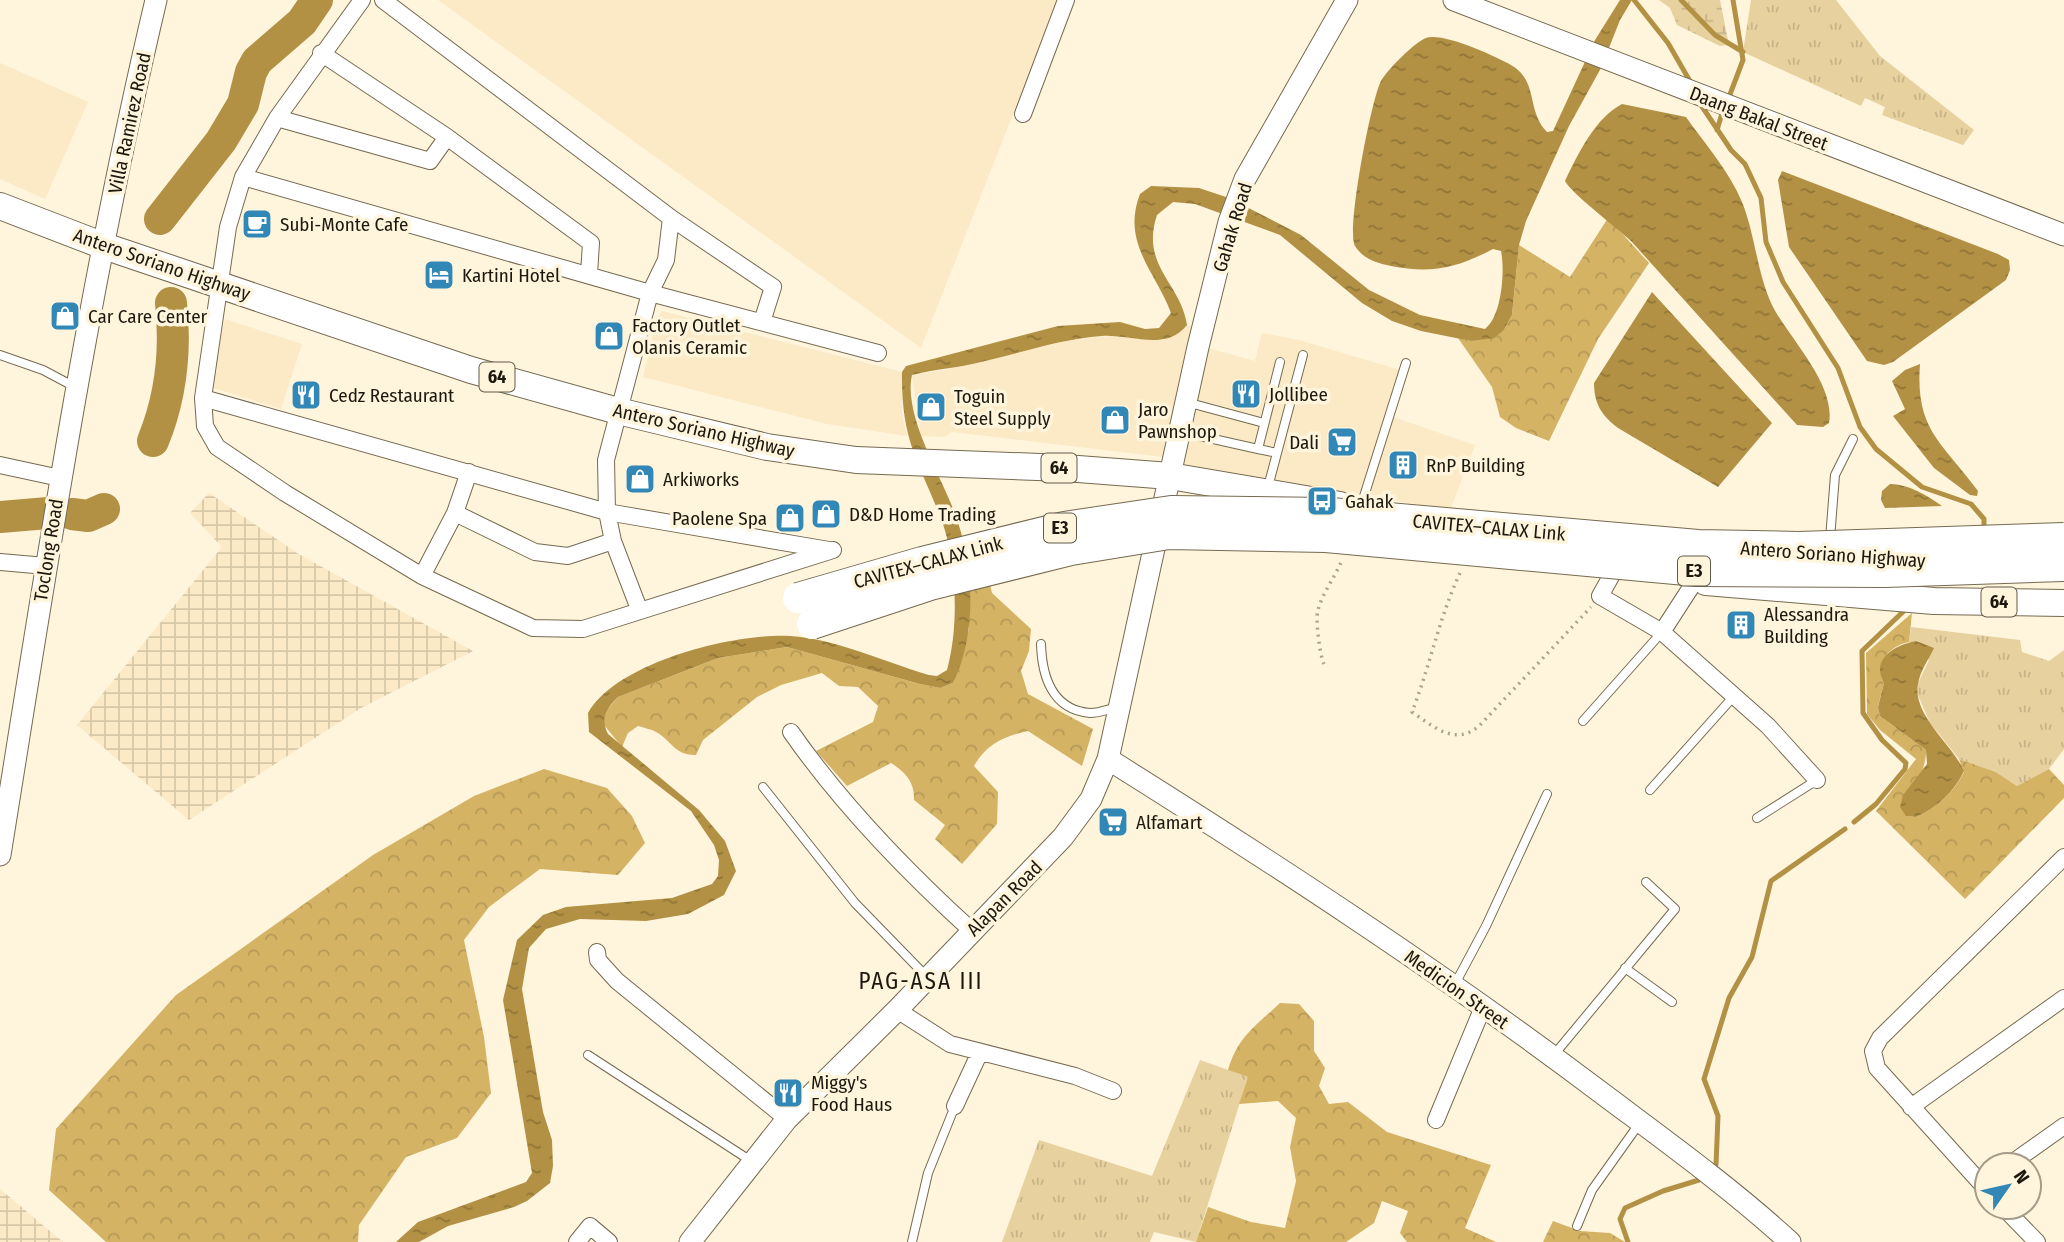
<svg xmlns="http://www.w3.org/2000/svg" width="2064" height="1242" font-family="'Fira Sans Condensed',sans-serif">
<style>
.built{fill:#fbeac5}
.industrial{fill:url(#industrial-grid)}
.grass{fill:url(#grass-tufts)}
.forest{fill:url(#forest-crowns)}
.wetland{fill:url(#wetland-marsh)}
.water{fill:url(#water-ripples)}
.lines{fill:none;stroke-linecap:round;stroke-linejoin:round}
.stream{stroke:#b29144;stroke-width:5}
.river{stroke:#b29144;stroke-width:32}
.service-casing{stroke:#766a50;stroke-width:10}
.minor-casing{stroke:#766a50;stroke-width:18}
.tertiary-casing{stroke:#766a50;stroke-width:23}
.primary-casing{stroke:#766a50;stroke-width:28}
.path{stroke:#aba390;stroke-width:3.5;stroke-dasharray:2 5;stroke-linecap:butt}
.service{stroke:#fff;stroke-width:8}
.minor{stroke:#fff;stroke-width:16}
.tertiary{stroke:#fff;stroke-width:21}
.primary{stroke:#fff;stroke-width:26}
.motorway-bridge-casing{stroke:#766a50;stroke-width:32;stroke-linecap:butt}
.motorway-bridge{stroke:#fff;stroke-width:30}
.labels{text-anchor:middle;stroke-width:7;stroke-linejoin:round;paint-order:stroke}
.shield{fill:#fff4dc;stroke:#605a4b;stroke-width:2}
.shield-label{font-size:18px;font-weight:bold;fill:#1c180d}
.street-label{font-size:19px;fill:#1c180d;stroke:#fff4dc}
.poi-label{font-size:19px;fill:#1c180d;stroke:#fff4dc;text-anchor:start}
.quarter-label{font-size:23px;letter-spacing:2px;fill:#1c180d;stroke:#fff4dc}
</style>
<defs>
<pattern id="industrial-grid" width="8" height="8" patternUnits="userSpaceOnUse" patternTransform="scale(1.75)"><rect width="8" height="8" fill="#fbeac5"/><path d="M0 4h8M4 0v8" fill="none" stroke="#d7c8a8"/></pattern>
<pattern id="grass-tufts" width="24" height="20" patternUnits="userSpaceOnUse" patternTransform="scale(1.75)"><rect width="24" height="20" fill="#e7d19e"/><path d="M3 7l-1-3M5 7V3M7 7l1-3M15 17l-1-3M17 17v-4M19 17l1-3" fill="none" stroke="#c6b387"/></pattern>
<pattern id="forest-crowns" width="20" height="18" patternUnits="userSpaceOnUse" patternTransform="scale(1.75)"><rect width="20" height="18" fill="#d4b365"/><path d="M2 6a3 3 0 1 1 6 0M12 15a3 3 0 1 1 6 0" fill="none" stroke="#b59956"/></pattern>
<pattern id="wetland-marsh" width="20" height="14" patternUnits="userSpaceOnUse" patternTransform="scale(1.75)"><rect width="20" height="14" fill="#e7d19e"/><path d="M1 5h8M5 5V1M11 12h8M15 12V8" fill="none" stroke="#c6b387"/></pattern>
<pattern id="water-ripples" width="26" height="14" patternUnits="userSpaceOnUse" patternTransform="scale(1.75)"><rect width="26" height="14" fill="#b29144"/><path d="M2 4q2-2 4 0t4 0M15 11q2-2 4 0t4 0" fill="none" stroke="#907537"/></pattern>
</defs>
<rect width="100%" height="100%" fill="#fff4dc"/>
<path class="built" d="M 438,0 L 1058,0 L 921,348 Z
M 0,63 L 88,102 L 45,199 L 0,179 Z
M 662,311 L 902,372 L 902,415 L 907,436 L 827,424 L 643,377 L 657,318 Z
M 225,319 L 302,344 L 281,409 L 210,387 Z
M 1187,325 L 1195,327 L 1163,457 L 952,432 L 944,437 L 921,436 L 912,375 L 945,370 L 1070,340 L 1121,335 L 1137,339 L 1183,330 Z
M 1262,333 L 1299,340 L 1407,372 L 1393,417 L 1475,445 L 1450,510 L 1182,464 L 1208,348 L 1255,361 Z"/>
<path class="industrial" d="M 209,493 L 297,553 L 473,651 L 361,708 L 189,820 L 77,725 L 222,547 L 190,513 Z
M 0,1189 L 63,1242 L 0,1242 Z"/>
<path class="grass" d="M 1751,0 L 1836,0 L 1880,56 L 1974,130 L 1963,145 L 1882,115 L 1885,107 L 1865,98 L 1861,106 L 1743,52 Z
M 1911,627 L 2020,640 L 2022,652 L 2049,661 L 2064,650 L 2064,749 L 2049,769 L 2017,786 L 1996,772 L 1959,759 L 1930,723 L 1917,693 L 1918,683 L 1929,660 L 1909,642 Z
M 1200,1060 L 1248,1077 L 1196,1242 L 1154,1232 L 1150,1242 L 1002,1242 L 1039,1140 L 1152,1176 Z"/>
<path class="forest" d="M 1608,218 L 1649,263 L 1598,339 L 1549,441 L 1516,428 L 1500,417 L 1492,387 L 1458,338 L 1471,341 L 1504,330 L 1512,315 L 1519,245 L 1570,277 Z
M 966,568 L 987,572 L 992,593 L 1031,629 L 1029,651 L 1021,671 L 1028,694 L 1093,729 L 1082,766 L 1028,731 C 1004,736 986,744 974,766 L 998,792 L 997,824 L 962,864 L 935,839 L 945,825 L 914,800 C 915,782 905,772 891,763 L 847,786 L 816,751 L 873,722 L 878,706 L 858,687 L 839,686 L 822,673 L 781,685 L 757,697 L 703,740 L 696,755 C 675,756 671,740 656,732 C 651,729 644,728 638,726 L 628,733 L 622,747 L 604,725 L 604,713 L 618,697 L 718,658 L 787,647 L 920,684 L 940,688 L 953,683 L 969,629 Z
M 1912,613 L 1909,642 C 1889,646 1873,664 1884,683 L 1878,706 L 1880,716 L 1926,750 C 1927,767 1912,796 1906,816 L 1916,817 C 1937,808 1954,792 1964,772 L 1959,759 L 1996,772 L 2017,786 L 2049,769 L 2064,785 L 2064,798 L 1965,899 L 1876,811 L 1916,759 L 1880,730 L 1867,714 L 1866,653 Z
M 544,769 L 607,788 L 632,816 L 645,843 L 618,875 L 540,869 L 489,907 L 464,940 L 484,1037 L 491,1093 L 457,1138 L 406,1157 L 359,1225 L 358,1242 L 106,1242 L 49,1190 L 56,1129 L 176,995 L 373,855 L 474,796 Z
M 1280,1003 L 1299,1004 L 1314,1021 L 1314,1051 L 1325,1068 L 1319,1086 L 1329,1104 L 1348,1102 L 1387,1132 L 1491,1165 L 1465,1228 L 1496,1242 L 1407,1242 L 1400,1233 L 1408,1211 L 1382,1201 L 1374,1223 L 1346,1242 L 1196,1242 L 1208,1207 L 1251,1222 L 1285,1228 L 1296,1181 L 1290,1147 L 1296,1118 L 1278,1101 L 1239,1104 L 1248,1077 L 1228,1070 C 1238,1036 1256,1026 1280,1003 Z
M 1553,1221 L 1580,1231 L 1610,1233 L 1625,1242 L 1543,1242 Z"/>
<path class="wetland" d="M 1659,0 L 1720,0 L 1729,45 L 1720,46 L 1677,25 L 1670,8 Z"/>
<path class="water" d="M 1620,0 L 1632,0 L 1620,20 L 1601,68 L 1569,126 L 1526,221 L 1519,245 L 1512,315 L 1504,330 L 1494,338 L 1471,341 L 1421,331 L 1392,321 L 1362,303 L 1280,235 L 1195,204 L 1173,202 L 1157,215 C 1140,266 1181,283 1187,325 C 1166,352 1130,334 1102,336 C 1060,339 1021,353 981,362 C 958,368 935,369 912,375 C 903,415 941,476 954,511 C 974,563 978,633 953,683 L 940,688 L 920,684 L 787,647 L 718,658 L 618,697 C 606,709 600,718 608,734 L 699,810 L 725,841 L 736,871 L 724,895 L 688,914 L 646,921 L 580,919 L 546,929 L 529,948 L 522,989 L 543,1112 L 552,1140 L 553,1166 L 550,1183 L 527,1201 L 514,1207 L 448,1226 L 419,1242 L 396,1242 L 418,1222 L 526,1182 L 532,1173 L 503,1000 L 517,940 L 543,915 L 566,907 L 672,898 L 712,884 L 718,876 L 719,860 L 714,845 L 691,811 L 589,732 L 588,713 C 617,662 734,633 790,636 C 837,639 884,662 929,675 L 937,676 L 947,670 C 959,627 957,564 942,521 C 919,461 901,442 902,372 L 906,366 L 1058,326 L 1120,322 L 1145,329 L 1159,328 L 1171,313 C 1156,272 1121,243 1140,194 L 1151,186 L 1199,188 L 1229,198 L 1301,235 L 1369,290 L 1420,315 L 1485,329 C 1502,316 1505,271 1501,251 L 1493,249 C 1457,268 1431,274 1391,266 C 1377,263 1363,259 1355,246 C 1346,231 1371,100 1381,81 C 1387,70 1415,42 1426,38 C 1443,32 1495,56 1511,65 C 1539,81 1526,111 1547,132 L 1553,131 L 1595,40 Z
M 1622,104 L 1686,117 C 1705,144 1729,171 1742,202 C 1755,234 1757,273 1772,305 C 1788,337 1836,384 1829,423 L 1823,427 L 1797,425 L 1631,241 C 1617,228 1570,192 1565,181 C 1578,154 1595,118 1622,104 Z
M 1782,171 L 1998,254 L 2009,260 L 2010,270 L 2006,280 L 1893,362 L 1884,365 L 1867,361 L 1789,247 L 1778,180 Z
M 1652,292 L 1772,423 L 1718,487 L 1618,428 C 1602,416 1594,404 1594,383 Z
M 1920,364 C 1915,430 1942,442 1978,491 L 1977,496 L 1970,495 L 1934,468 L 1893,416 L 1905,409 L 1892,381 L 1905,370 Z
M 1890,484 C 1908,484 1927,495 1942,506 L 1885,508 L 1881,500 L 1882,491 Z
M 1916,641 L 1934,648 C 1929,659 1920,671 1918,684 C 1912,715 1954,746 1964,771 C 1954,792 1937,808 1916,817 L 1906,816 L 1900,807 L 1903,795 L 1927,764 L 1926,750 L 1880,716 L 1878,707 L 1884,683 C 1870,659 1895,645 1916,641 Z"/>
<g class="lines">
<path class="stream" d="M 1634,0 L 1668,43 L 1691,83
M 1681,0 L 1715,35 L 1743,52
M 1729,97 L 1743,60 L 1733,0
M 1701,105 L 1731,150 L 1745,164 L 1761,198 L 1766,242 L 1783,282 L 1838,368 L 1860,427 L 1876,449 L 1922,487 L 1971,504 L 1984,519 L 1984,531
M 1717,130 L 1723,110
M 1854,822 L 1876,804 L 1905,769 L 1906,763 L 1882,740 L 1863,713 L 1862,651 L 1908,607
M 1716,1165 L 1718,1116 L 1704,1079 L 1729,998 L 1752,957 L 1771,881 L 1845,829
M 1628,1242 L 1620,1219 L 1625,1208 L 1663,1191 L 1699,1180"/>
<path class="river" d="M 160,219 L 221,141 L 243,104 L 251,72 L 257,61 L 302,22 L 317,0
M 153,441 C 171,397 176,350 171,303
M 72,514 L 88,516 L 104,509
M 0,517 L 48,513"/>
<g class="service-casing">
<path id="service" d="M 0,355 L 43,370 L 75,387
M 1186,402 L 1264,423
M 1182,432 L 1258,449
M 1277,453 L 1258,449 L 1280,362
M 1268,487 L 1303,355
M 1360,509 L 1406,363
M 1830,539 L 1835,475 L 1853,439
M 1041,644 C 1042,676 1052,710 1090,713 C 1099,713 1109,709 1118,707
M 1583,721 L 1662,632
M 763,787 L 855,903 L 927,977
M 1650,790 L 1734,696
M 1757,818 L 1817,780
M 1625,968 L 1672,1002
M 1455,984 L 1486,926 L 1547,794
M 588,1055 L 751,1161
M 1553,1056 L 1675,909 L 1646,882
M 1577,1226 L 1592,1190 L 1639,1124
M 912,1242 L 928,1173 L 955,1106"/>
</g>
<g class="minor-casing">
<path id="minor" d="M 362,0 L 277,118 L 243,177 L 228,227 L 203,398 L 205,426 L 217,447 L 285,493 L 422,576 L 533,628 L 583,629 L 833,550
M 383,0 L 671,218 L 773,287 L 762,322
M 321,53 L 447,137 L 591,243 L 589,274
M 1023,114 L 1066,0
M 277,118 L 430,161 L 447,137
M 243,177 L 650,293 L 878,353
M 203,398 L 607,512 L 829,550
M 0,465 L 60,478
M 455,513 L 535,552 L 568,556 L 613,541
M 0,562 L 46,566
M 1614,571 L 1600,596 L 1662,632 L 1768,726 L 1817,780
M 422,576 L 455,513 L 469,472
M 639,609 L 613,541 L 607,512 L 606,460 L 650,293 L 666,260 L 671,218
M 1662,632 L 1695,581
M 791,732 C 842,805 906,871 972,931
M 597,952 L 598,960 L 617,981 L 787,1119
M 897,1010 L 950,1044 L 1075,1076 L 1113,1091
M 955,1106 L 980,1052
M 1911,1107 L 2064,998
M 1436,1120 L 1483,1007
M 2009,1165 L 2064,1126
M 1987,1190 L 1877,1068 L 1873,1051 L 1880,1038 L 2064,857
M 2003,1207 L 2037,1242
M 577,1242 L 590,1226 L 609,1242"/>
</g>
<g class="tertiary-casing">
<path id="tertiary" d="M 1454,0 L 2064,235
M 1108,759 C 1277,865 1444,974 1603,1094 C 1667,1142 1731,1188 1790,1242
M 0,855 C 46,569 89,282 156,0
M 690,1242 L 787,1119 L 897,1010 L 1063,837 L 1091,799 L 1108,759 L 1198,347 L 1229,222 L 1245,179 L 1347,0"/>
</g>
<g class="primary-casing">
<path id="primary" d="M 0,206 L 104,246 L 471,370 L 618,411 L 767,447 L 856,460 L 1065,468 L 1170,476 L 1340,505
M 1706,582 L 1934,601 L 2064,603"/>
</g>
<path class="path" d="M 1460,573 C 1439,618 1430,666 1412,712 C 1434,727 1456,747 1480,725 L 1591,607
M 1324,664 C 1320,656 1315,619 1318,610 C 1322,594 1335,577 1342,560"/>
<use href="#service" class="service"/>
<use href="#minor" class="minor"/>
<use href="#tertiary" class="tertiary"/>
<use href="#primary" class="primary"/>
<g class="motorway-bridge-casing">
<path id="motorway-bridge" d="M 798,598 L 922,562 L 1064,527 L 1171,511 L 1331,513 L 1698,545 L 1799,547 L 2064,538
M 812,624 L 930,585 L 1071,550 L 1169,534 L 1326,537 L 1697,571 L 1885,572 L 2064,566"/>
</g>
<use href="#motorway-bridge" class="motorway-bridge"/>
</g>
<defs>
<g id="cafe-square" transform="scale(1.575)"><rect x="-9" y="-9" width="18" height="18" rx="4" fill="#3187b6" stroke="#fff4dc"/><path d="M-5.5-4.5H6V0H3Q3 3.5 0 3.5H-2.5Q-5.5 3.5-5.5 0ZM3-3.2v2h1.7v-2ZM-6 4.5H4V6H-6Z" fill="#fff"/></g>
<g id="hotel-square" transform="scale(1.575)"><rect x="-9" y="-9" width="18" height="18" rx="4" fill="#3187b6" stroke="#fff4dc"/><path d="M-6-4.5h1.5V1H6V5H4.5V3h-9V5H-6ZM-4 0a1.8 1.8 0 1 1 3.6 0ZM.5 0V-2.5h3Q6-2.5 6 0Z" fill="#fff"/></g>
<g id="shop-square" transform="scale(1.575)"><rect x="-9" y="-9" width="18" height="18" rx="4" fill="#3187b6" stroke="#fff4dc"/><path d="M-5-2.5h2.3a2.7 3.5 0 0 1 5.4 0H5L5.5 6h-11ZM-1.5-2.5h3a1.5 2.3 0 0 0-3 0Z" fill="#fff"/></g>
<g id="restaurant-square" transform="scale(1.575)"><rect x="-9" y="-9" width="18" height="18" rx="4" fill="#3187b6" stroke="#fff4dc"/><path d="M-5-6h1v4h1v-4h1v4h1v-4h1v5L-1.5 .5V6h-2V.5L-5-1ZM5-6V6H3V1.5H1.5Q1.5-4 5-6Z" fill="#fff"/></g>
<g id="supermarket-square" transform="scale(1.575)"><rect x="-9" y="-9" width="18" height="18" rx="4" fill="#3187b6" stroke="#fff4dc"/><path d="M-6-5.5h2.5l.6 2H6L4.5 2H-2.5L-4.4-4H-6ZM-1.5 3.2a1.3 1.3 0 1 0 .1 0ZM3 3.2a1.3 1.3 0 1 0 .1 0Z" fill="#fff"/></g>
<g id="building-square" transform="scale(1.575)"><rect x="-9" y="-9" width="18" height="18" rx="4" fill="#3187b6" stroke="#fff4dc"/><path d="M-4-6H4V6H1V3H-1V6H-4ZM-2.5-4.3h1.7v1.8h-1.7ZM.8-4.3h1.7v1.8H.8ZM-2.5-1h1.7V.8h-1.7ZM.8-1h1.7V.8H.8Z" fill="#fff"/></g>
<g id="bus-square" transform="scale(1.575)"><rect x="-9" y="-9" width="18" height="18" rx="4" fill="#3187b6" stroke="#fff4dc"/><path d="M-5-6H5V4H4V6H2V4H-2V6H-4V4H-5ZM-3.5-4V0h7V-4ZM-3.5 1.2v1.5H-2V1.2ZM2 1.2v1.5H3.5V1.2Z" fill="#fff"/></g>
</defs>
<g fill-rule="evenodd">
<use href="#cafe-square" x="257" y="224"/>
<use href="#hotel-square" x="439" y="275"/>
<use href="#shop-square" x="65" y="316"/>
<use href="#shop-square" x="609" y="336"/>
<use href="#restaurant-square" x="1246" y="394"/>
<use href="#restaurant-square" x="306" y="395"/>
<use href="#shop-square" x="931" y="407"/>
<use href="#shop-square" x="1115" y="420"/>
<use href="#supermarket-square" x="1342" y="442"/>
<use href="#building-square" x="1403" y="465"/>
<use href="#shop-square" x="640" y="479"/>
<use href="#bus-square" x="1322" y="501"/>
<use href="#shop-square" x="826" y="514"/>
<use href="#shop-square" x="790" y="518"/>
<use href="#building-square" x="1741" y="625"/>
<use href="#supermarket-square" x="1113" y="822"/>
<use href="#restaurant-square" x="788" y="1093"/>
</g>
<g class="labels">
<g class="shield">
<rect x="479.5" y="362.5" width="35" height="29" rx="5"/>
<rect x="1041.5" y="453.5" width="35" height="29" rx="5"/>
<rect x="1044" y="513.5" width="32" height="29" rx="5"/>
<rect x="1678" y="556.5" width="32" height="29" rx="5"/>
<rect x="1981.5" y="587.5" width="35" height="29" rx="5"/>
</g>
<g class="shield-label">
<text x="497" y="383">64</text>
<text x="1059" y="474">64</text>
<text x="1060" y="534">E3</text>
<text x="1694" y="577">E3</text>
<text x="1999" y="608">64</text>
</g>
<g class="street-label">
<text transform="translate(1759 118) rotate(21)" y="7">Daang Bakal Street</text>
<text transform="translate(129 123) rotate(-78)" y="7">Villa Ramirez Road</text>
<text transform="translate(1232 227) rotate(-73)" y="7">Gahak Road</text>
<text transform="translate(162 264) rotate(19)" y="7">Antero Soriano Highway</text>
<text transform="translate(704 430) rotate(13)" y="7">Antero Soriano Highway</text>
<text transform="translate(1489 527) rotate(5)" y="7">CAVITEX–CALAX Link</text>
<text transform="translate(48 550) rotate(-81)" y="7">Toclong Road</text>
<text transform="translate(1833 554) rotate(4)" y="7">Antero Soriano Highway</text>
<text transform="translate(928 562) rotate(-15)" y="7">CAVITEX–CALAX Link</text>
<text transform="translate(1004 898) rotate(-45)" y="7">Alapan Road</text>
<text transform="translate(1457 989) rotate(35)" y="7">Medicion Street</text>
</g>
<g class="poi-label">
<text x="280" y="231">Subi-Monte Cafe</text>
<text x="462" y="282">Kartini Hotel</text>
<text x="88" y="323">Car Care Center</text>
<text x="632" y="332">Factory Outlet<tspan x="632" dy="22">Olanis Ceramic</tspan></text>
<text x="1269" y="401">Jollibee</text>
<text x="329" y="402">Cedz Restaurant</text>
<text x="954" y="403">Toguin<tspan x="954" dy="22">Steel Supply</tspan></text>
<text x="1138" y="416">Jaro<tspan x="1138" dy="22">Pawnshop</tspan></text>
<text x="1319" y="449" text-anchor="end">Dali</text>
<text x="1426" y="472">RnP Building</text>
<text x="663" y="486">Arkiworks</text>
<text x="1345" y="508">Gahak</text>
<text x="849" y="521">D&amp;D Home Trading</text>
<text x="767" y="525" text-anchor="end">Paolene Spa</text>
<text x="1764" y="621">Alessandra<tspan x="1764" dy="22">Building</tspan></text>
<text x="1136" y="829">Alfamart</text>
<text x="811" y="1089">Miggy's<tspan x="811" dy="22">Food Haus</tspan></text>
</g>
<g class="quarter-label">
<text x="921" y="989">PAG-ASA III</text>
</g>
</g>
<g transform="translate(2008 1186) rotate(56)"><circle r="33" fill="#fff4dc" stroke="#a49c89" stroke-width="2"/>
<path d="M0-5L12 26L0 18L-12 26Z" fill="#3187b6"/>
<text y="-10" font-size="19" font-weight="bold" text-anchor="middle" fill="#1c180d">N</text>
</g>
</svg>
